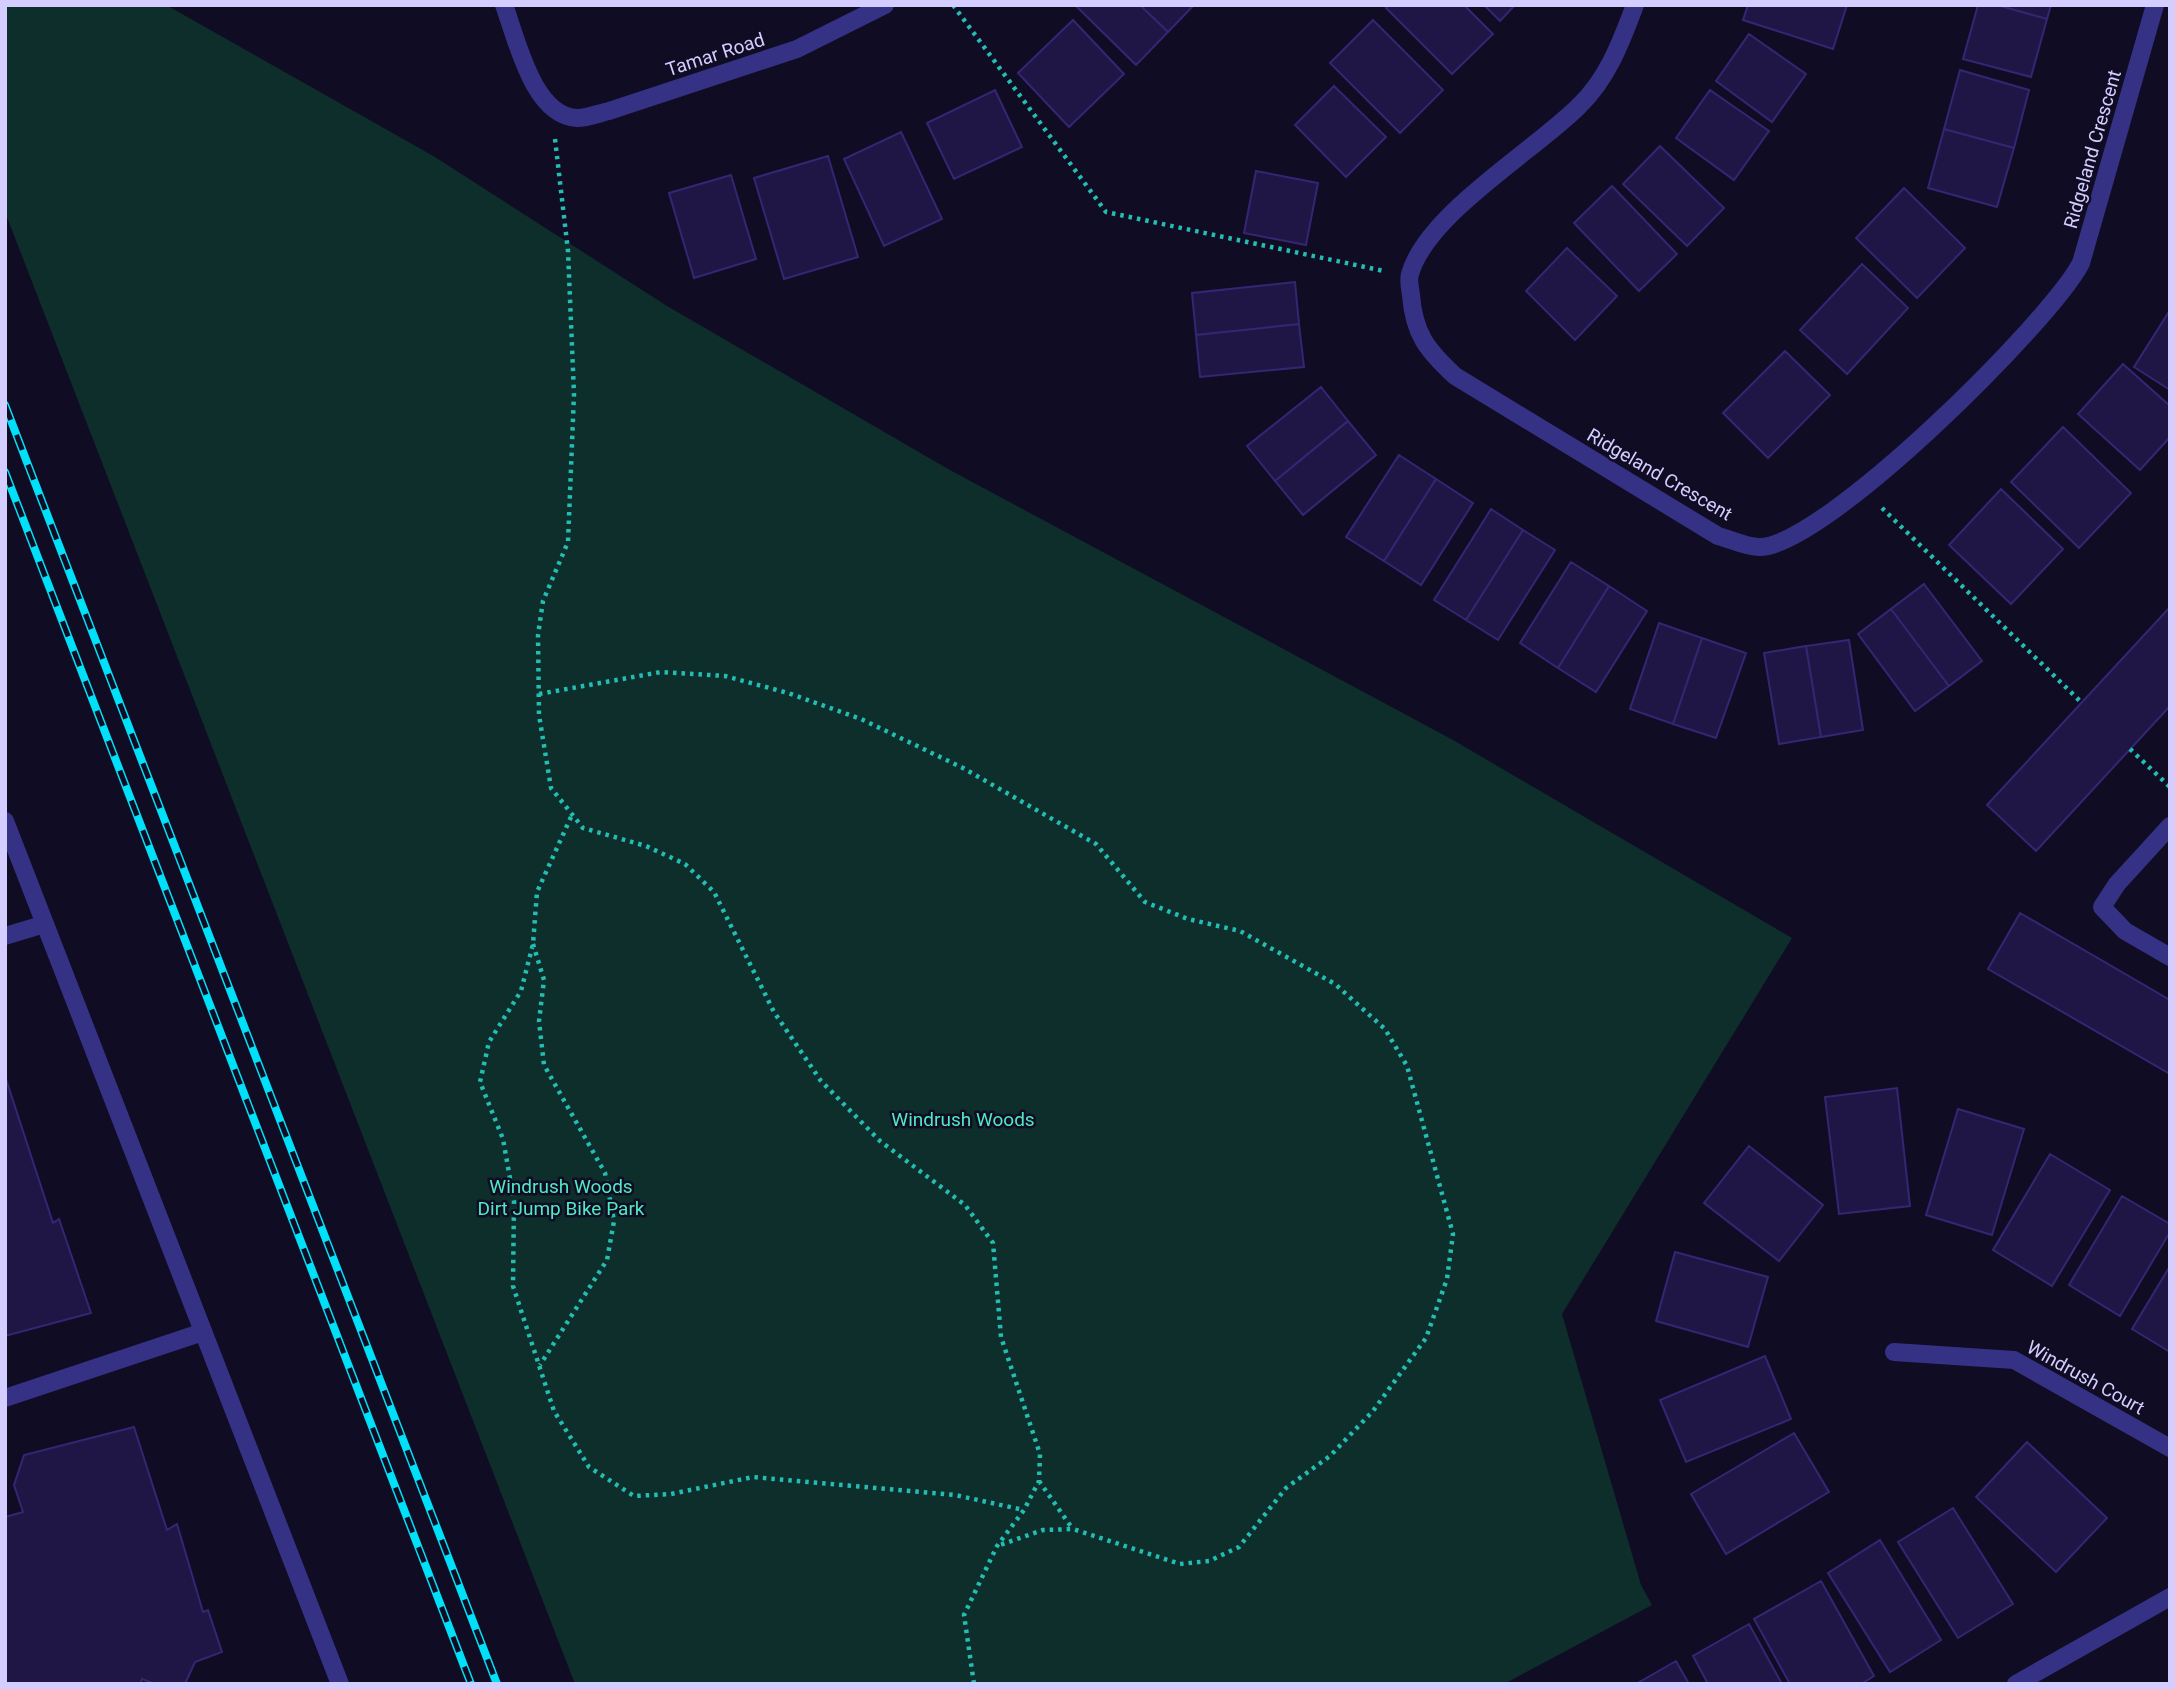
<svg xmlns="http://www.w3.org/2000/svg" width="2175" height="1689" font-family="Roboto,sans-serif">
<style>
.green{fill:#0e2e2c}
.building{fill:#201646;stroke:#352674;stroke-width:2}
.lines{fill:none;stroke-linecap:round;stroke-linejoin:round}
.path{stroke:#23bdb4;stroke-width:4.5;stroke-dasharray:3.5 5;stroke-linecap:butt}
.lane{stroke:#353286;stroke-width:18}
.street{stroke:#353286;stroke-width:18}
.rail-casing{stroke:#00e0f9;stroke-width:8}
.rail{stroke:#100c23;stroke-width:5;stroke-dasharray:16;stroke-linecap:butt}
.labels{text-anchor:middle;stroke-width:5;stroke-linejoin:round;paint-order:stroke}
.street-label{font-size:19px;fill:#d3ceff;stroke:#100c23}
.park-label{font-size:19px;fill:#4fe9c2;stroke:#100c23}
</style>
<rect width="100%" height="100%" fill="#100c23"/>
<path class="green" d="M 5,5 L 166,5 L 435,157 L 667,306 L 948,469 L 1453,740 L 1792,938 L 1562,1314 L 1641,1585 L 1652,1605 L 1504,1684 L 575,1684 L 5,212 Z"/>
<path class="building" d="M 1075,5 L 1140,5 L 1168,32 L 1136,65 Z
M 1140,5 L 1194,5 L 1168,32 Z
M 1389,5 L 1464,5 L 1493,34 L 1452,74 L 1386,8 Z
M 1484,5 L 1515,5 L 1500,21 Z
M 1748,5 L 1847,5 L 1833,49 L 1743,20 Z
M 1978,5 L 1997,5 L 2047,19 L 2031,77 L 1963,59 Z
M 1997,5 L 2051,5 L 2047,19 Z
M 1073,20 L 1124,74 L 1069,127 L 1018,73 Z
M 1373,20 L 1443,90 L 1400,133 L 1330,63 Z
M 1749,34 L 1806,74 L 1772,122 L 1716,81 Z
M 1960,70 L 2029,90 L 2014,148 L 1944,129 Z
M 1334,86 L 1386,137 L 1346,177 L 1295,125 Z
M 995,90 L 1022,147 L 954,179 L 927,123 Z
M 1710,90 L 1769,131 L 1734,180 L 1676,138 Z
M 1944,129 L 2014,148 L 1997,207 L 1928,188 Z
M 901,132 L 942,219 L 884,246 L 844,159 Z
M 1660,146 L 1724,208 L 1687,246 L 1623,184 Z
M 828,156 L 858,257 L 784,279 L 754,178 Z
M 1256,171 L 1318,183 L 1306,245 L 1244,233 Z
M 731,175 L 756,259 L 694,278 L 669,193 Z
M 1612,186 L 1677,254 L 1639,291 L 1574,223 Z
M 1904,188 L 1965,248 L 1917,298 L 1856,238 Z
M 1567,248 L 1617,296 L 1575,340 L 1526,291 Z
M 1862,264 L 1908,308 L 1847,374 L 1800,330 Z
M 1295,282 L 1299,324 L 1196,335 L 1192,293 Z
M 2170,310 L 2170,390 L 2134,367 Z
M 1299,324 L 1304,367 L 1200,377 L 1196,335 Z
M 1785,351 L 1830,395 L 1768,458 L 1723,413 Z
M 2123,364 L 2170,406 L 2170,437 L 2140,470 L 2078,414 Z
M 1321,387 L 1348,421 L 1275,481 L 1247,446 Z
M 1348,421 L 1376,455 L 1303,515 L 1275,481 Z
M 2063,427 L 2131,493 L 2079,548 L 2011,482 Z
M 1399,455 L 1436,479 L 1384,561 L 1346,537 Z
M 1436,479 L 1473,503 L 1421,585 L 1384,561 Z
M 2001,489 L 2063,549 L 2011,604 L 1949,545 Z
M 1491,509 L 1523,530 L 1466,620 L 1434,600 Z
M 1523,530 L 1555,550 L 1498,640 L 1466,620 Z
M 1571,562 L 1609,586 L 1558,668 L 1520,643 Z
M 1924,584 L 1982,661 L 1949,686 L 1891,609 Z
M 1609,586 L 1647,611 L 1596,692 L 1558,668 Z
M 2170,607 L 2170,706 L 2036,851 L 1987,805 Z
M 1891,609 L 1949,686 L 1915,711 L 1858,634 Z
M 1659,623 L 1702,638 L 1673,724 L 1630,709 Z
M 1702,638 L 1746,653 L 1716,738 L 1673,724 Z
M 1849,640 L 1863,730 L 1821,737 L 1806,646 Z
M 1806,646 L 1821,737 L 1779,744 L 1764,653 Z
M 2020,913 L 2170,1000 L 2170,1074 L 1988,969 Z
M 6,1079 L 53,1223 L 59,1219 L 91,1313 L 5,1336 Z
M 1897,1088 L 1910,1206 L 1839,1214 L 1825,1097 Z
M 1958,1109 L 2024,1129 L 1992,1235 L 1926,1215 Z
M 1749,1146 L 1823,1205 L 1779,1261 L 1704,1203 Z
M 2050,1154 L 2110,1190 L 2052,1286 L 1993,1250 Z
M 2122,1196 L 2170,1224 L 2170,1232 L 2120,1316 L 2069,1285 Z
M 1675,1252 L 1768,1277 L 1748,1347 L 1656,1321 Z
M 2170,1266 L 2170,1352 L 2132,1329 Z
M 1765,1356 L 1791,1419 L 1686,1462 L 1660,1400 Z
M 134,1427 L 167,1530 L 177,1524 L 203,1612 L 208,1610 L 222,1652 L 195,1662 L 185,1684 L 155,1684 L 142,1679 L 140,1684 L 5,1684 L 5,1517 L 23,1512 L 14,1485 L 24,1455 Z
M 1794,1433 L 1829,1492 L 1726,1554 L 1691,1494 Z
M 2027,1442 L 2107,1518 L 2056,1572 L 1976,1497 Z
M 1953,1508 L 2013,1604 L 1958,1638 L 1898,1542 Z
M 1880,1540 L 1941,1640 L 1890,1672 L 1828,1573 Z
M 1821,1581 L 1874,1676 L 1861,1684 L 1790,1684 L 1754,1619 Z
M 1749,1624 L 1782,1684 L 1708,1684 L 1693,1656 Z
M 1676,1661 L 1689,1684 L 1636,1684 Z"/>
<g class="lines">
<path class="path" d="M 953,5 L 1106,212 L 1384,271
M 555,139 L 568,251 L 574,394 L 568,542 L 543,601 L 538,635 L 539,715 L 551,788 L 583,828 L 646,846 L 685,864 L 714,892 L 774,1012 L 821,1081 L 880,1141 L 965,1205 L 993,1243 L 1001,1337 L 1040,1454 L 1039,1481 L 1024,1510 L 997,1546 L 964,1615 L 974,1684
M 1882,508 L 2082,703
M 539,694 L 661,672 L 725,676 L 788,693 L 861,719 L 963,768 L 1096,844 L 1145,902 L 1188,919 L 1240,931 L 1335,984 L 1385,1029 L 1407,1066 L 1453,1234 L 1447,1279 L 1426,1338 L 1373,1411 L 1330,1456 L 1286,1488 L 1239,1547 L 1209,1561 L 1180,1564 L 1073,1529 L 1043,1530 L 997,1546
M 2130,749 L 2170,787
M 571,817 L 537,892 L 533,944 L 521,991 L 489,1042 L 480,1082 L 503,1139 L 514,1201 L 513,1286 L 554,1411 L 589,1467 L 634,1496 L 671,1494 L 753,1477 L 955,1495 L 1024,1510
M 533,944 L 544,980 L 539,1021 L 544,1065 L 605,1173 L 614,1221 L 607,1260 L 540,1365
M 1039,1481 L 1072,1528"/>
<path class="lane" d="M 5,821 L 340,1684
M 2170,826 L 2117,884 L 2102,907 L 2125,931 L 2170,957
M 5,936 L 45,924
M 5,1398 L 203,1332"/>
<path class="street" d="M 504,5 C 517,40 533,116 577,118 C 587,118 600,113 609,111 L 797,49 L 885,5
M 1635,5 C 1621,42 1608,78 1579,106 C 1534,151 1427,214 1410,274 C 1408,280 1410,288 1411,295 C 1414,334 1427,350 1455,376 L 1718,536 C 1730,539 1746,547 1759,547 C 1823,548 2051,321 2081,263 L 2155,5
M 1894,1352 L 2014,1360 L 2170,1448
M 2016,1684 L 2170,1597"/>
<g class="rail-casing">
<path id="rail" d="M 5,405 L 497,1684
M 5,472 L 471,1684"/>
</g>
<use href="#rail" class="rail"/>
</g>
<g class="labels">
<g class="street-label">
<text transform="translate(715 54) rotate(-18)" y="7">Tamar Road</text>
<text transform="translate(2092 149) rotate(-74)" y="7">Ridgeland Crescent</text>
<text transform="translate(1660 474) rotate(30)" y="7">Ridgeland Crescent</text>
<text transform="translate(2086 1377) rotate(29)" y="7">Windrush Court</text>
</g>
<g class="park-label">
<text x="963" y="1126">Windrush Woods</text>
<text x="561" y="1193">Windrush Woods<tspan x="561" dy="22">Dirt Jump Bike Park</tspan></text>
</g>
</g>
<rect width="2175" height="1689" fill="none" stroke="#d3ceff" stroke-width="14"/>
</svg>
